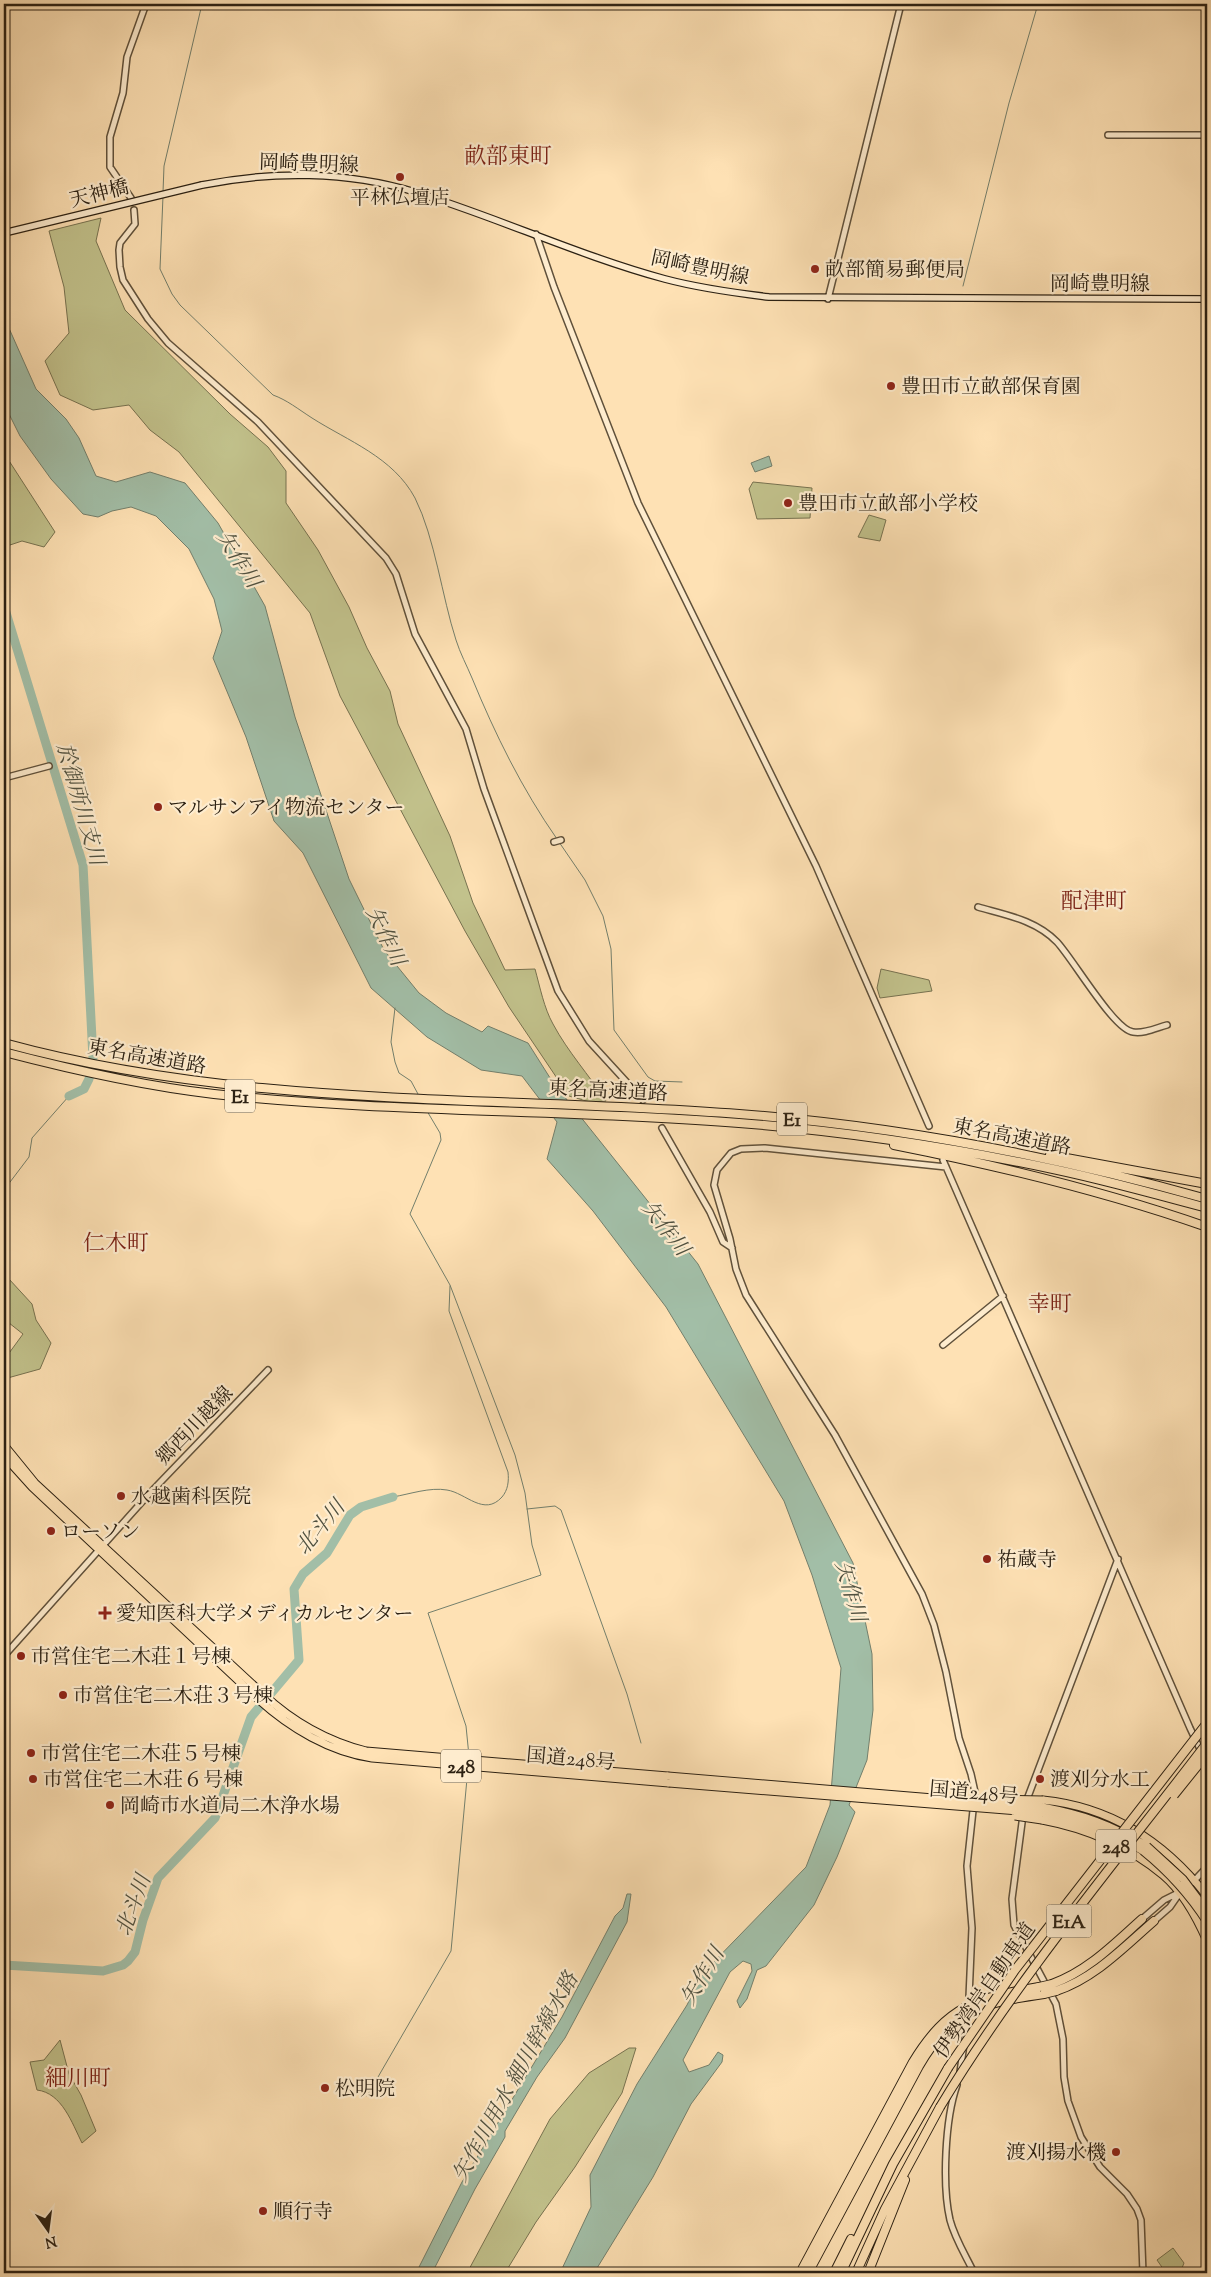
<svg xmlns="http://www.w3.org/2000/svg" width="1211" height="2277" font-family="'Sorts Mill Goudy','Noto Serif JP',serif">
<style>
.green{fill:#c2c28c;stroke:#777250}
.water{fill:#a2bea7;stroke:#737f6c}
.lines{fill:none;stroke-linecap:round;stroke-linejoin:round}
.stream{stroke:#737f6c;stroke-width:1}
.river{stroke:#a2bea7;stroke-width:9}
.tertiary-casing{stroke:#60513b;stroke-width:8}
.secondary-casing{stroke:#2c2113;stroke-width:8}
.trunk-casing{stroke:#2c2113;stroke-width:9}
.motorway-casing{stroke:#2c2113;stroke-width:10}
.tertiary{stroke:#feecce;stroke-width:5}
.secondary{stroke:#feecce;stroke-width:5.5}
.trunk{stroke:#fee1b4;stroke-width:7}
.motorway{stroke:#fee1b4;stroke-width:8}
.secondary-bridge-casing{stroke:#2c2113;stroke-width:8;stroke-linecap:butt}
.trunk-bridge-casing{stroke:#2c2113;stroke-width:9;stroke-linecap:butt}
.motorway-bridge-casing{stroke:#2c2113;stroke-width:10;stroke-linecap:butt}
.secondary-bridge{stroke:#feecce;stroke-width:5.5}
.trunk-bridge{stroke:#fee1b4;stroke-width:7}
.motorway-bridge{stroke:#fee1b4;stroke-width:8}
.poi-dot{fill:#8f2418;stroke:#feecce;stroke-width:2}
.labels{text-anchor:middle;stroke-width:4.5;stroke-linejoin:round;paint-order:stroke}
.shield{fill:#feecce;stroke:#6b5e4b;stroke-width:1}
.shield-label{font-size:19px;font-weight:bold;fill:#2c2113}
.street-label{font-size:20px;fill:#2c2113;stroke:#feecce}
.poi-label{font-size:20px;fill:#2c2113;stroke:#feecce;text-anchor:start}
.water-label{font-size:21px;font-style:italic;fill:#4f503f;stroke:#feecce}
.quarter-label{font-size:22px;fill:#7a1f14;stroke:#feecce}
</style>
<rect width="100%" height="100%" fill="#fee1b4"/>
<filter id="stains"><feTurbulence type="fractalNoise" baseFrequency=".004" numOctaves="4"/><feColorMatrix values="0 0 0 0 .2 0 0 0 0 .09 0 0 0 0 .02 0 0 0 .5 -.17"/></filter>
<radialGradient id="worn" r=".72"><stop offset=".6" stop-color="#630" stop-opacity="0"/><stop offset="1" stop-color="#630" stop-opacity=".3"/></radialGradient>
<path class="green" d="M 101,218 L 96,241 L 125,310 L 230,414 L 268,447 L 286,471 L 286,503 L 318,550 L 349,607 L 367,648 L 390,691 L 398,724 L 450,836 L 473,903 L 505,970 L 535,969 C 540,987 544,1008 553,1024 C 568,1052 589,1075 606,1101 L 590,1102 L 569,1096 L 509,1007 L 465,931 L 340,696 L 310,613 L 179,452 L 150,430 L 129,405 L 93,410 L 60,395 L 45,361 L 69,333 L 64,287 L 49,231 Z
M 4,453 L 55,532 L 44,547 L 22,541 L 4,547 Z
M 753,482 L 812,488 L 810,518 L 757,519 L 749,489 Z
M 869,515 L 886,520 L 880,541 L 858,537 Z
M 881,969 L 929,980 L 932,991 L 880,998 L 877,988 Z
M 4,1266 L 9,1279 L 32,1304 L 36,1320 L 51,1343 L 40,1369 L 4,1379 L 4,1360 L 23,1334 L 4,1319 Z
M 60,2040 L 69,2074 L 81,2095 L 96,2131 L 82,2143 C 72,2123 62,2093 37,2090 L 30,2062 L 44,2060 Z
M 629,2048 L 636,2048 L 622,2093 L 575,2167 L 536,2222 L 505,2273 L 467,2273 L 550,2119 L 589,2073 Z
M 1173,2248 L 1184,2263 L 1180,2273 L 1166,2273 L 1157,2260 Z"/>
<path class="water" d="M 4,317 L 36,389 L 66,419 L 79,438 L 96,476 L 116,482 L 150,472 L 185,483 L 218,523 L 265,606 L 295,717 L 349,879 L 384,950 L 419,993 L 446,1013 L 482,1032 L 488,1026 L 528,1043 L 552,1081 L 698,1264 L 853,1563 L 872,1654 L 873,1710 L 867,1760 L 849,1805 L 855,1812 L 837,1857 L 814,1905 L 766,1966 L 757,1970 L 747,1999 L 740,2008 L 737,2001 L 752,1971 L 751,1964 L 743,1961 L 730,1972 L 683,2060 L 689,2072 L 709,2065 L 718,2052 L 723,2055 L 722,2062 L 691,2104 L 653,2177 L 594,2273 L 560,2273 L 591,2207 L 590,2175 L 637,2084 L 687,2005 L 703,1973 L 806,1867 L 830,1805 L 841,1668 L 812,1575 L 784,1501 L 666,1307 L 593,1211 L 547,1159 L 557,1122 L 522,1076 L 481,1070 L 427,1037 L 371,988 L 303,853 L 274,821 L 246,737 L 213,658 L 222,631 L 214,599 L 189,549 L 156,516 L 131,507 L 112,511 L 98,517 L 83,514 L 51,479 L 20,436 L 4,404 Z
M 769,456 L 772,466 L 755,472 L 751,463 Z
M 627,1894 L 631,1894 L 627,1922 L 565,2038 L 537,2077 L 505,2131 L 505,2137 L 475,2189 L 432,2273 L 416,2273 L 462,2182 L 562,2017 L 615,1916 L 623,1908 Z"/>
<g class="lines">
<path class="stream" d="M 163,192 L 164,166 L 202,4
M 163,196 L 160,269 L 172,294 L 180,305 L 273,395 C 287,400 298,409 312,418 C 348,441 393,457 415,498 C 435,538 442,597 456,640 C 460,653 467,666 472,678 C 495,734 522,789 557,839
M 963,286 L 1009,103 L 1038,4
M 559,842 L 585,880 L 603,916 L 611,949 L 614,1030 L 648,1077 L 655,1081 L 682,1082
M 395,1008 L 391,1042 L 395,1062 L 399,1073 L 411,1081 L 418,1094
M 427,1111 L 440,1133 L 441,1140 L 410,1214 L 450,1285 L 515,1455 L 525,1493 L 532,1545 L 541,1575 L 428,1613 L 466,1726 L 469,1756
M 4,1190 L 29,1157 L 32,1138 L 69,1096
M 393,1497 C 410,1494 430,1487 447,1490 C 466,1493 484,1517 502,1497 C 508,1490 509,1481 508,1472 L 449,1311 L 450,1286
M 527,1509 L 555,1506 L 561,1510 L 627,1694 L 641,1743
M 367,2096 L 451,1951 L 468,1768"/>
<path class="river" d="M 4,606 L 83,865 L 93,1058 L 89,1079 L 84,1089 L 69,1096
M 4,1965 L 103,1971 L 123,1965 L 128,1961 L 135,1952 L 143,1920 L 158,1878 L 215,1818 L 251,1717 L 299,1660 L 294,1589 L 303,1574 L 327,1553 L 350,1515 L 361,1507 L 393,1497"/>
<g class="tertiary-casing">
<path id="tertiary" d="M 1108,135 L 1207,135
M 131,198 L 110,167 L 110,137 L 123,93 L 127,57 L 146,4
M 134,210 L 135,224 L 120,243 L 119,250 L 120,267 L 123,280 L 148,319 L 168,343 L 258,422 L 386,558 L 396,574 L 415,634 L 466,729 L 484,789 L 558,991 L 589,1041 L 643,1100
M 536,234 L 554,287 L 638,503 L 816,866 L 929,1126
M 828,299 L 901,4
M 4,778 L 49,766
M 554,842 L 561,840
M 978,907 C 1006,915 1036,920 1057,942 C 1073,959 1114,1030 1133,1032 C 1144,1034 1156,1028 1167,1025
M 662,1128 L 710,1212 L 723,1242 L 732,1248
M 943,1160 L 1190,1728 L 1207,1764
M 946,1167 L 765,1148 L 741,1149 L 731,1153 L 717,1170 L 714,1185 L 730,1239 L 736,1269 L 746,1295 L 835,1435 L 922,1594 L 934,1625 L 946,1672 L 959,1738 L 971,1774 L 975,1792 L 967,1866 L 972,1928 L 969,1997
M 943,1345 L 1003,1296
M 4,1656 L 149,1494 L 268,1370
M 1026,1802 L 1118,1559
M 1023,1815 L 1012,1899 L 1014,1925 L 1056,2004 L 1063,2039 L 1064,2077 L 1068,2101 L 1081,2137 L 1100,2167 L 1127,2194 L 1137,2209 L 1141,2220 L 1143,2273
M 1192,1883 L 1207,1867
M 1142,1919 L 1164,1900 L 1182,1891
M 1154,1921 L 1170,1907 L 1179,1894
M 960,2072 L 967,2023
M 957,2085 C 945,2119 942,2185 950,2220 C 955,2239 966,2256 974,2273"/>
</g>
<g class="secondary-casing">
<path id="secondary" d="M 202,185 C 272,171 347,171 415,192 C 499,218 580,256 665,279 C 699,288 735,293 769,297 L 1207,299"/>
</g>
<g class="trunk-casing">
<path id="trunk" d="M 4,1445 L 35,1483 L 263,1694 C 293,1722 327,1741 366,1751 L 668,1776
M 4,1456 L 32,1487 L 259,1700 C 290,1728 330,1752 372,1758 L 669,1783
M 1043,1800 C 1112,1807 1165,1842 1207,1896
M 1042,1807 C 1084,1815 1109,1824 1147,1846
M 1042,1813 C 1079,1820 1110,1831 1143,1851
M 1042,1820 C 1085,1828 1128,1846 1163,1875 C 1182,1891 1197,1918 1207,1941"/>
</g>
<g class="motorway-casing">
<path id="motorway" d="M 4,1043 C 245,1109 492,1095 739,1114 C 898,1126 1054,1156 1207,1199
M 4,1052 C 73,1070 143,1086 214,1094 C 388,1113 564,1109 739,1123 C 844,1131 949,1147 1053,1169 C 1105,1180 1156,1194 1207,1208
M 894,1145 C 1000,1166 1104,1191 1207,1227
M 1050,1155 L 1207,1184
M 1052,1984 C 1088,1971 1114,1944 1142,1919
M 1056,1991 C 1095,1978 1124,1947 1154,1921
M 800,2273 L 913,2062 C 948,2005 976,1998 1039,1987
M 808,2273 L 919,2066 C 952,2009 982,2003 1044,1994
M 834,2273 L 851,2239
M 841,2273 L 893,2164 L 948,2068
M 856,2273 L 885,2209 L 940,2107
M 868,2273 L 905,2180"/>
</g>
<use href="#tertiary" class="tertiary"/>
<use href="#secondary" class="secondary"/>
<use href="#trunk" class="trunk"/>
<use href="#motorway" class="motorway"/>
<g class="secondary-bridge-casing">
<path id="secondary-bridge" d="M 4,233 L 202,185"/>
</g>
<g class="trunk-bridge-casing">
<path id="trunk-bridge" d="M 668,1776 L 1042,1807
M 669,1783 L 1042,1813
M 995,1799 L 1043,1800
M 1015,1816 L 1042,1820
M 1147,1846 L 1183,1879 L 1207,1911
M 1143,1851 C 1169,1872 1189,1894 1207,1922"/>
</g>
<g class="motorway-bridge-casing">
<path id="motorway-bridge" d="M 1174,1795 L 1207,1754
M 1039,1987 L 1052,1984
M 1044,1994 L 1056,1991
M 948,2068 L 1015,1970 L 1207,1723
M 940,2107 C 1018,1978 1116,1862 1207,1743"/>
</g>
<use href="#secondary-bridge" class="secondary-bridge"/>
<use href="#trunk-bridge" class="trunk-bridge"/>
<use href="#motorway-bridge" class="motorway-bridge"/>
</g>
<g class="poi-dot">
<circle cx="400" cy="177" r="5"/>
<circle cx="815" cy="269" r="5"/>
<circle cx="891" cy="386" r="5"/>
<circle cx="788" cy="503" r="5"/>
<circle cx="158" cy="807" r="5"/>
<circle cx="121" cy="1496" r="5"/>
<circle cx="51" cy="1531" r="5"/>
<circle cx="987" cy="1559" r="5"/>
<path d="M102.5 1605.5h5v5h5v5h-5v5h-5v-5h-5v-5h5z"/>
<circle cx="21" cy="1656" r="5"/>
<circle cx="63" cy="1695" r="5"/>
<circle cx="31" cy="1753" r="5"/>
<circle cx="33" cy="1779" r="5"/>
<circle cx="1040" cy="1779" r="5"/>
<circle cx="110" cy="1805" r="5"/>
<circle cx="325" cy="2088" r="5"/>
<circle cx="1116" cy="2152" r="5"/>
<circle cx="263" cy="2211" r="5"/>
</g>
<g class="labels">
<g class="shield">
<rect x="225" y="1079.5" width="30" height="33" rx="4"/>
<rect x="777" y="1102.5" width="30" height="33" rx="4"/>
<rect x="441" y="1749.5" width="40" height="33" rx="4"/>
<rect x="1096" y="1829.5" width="40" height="33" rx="4"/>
<rect x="1046.5" y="1904.5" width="45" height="33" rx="4"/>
</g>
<g class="shield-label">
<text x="240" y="1103">E1</text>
<text x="792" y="1126">E1</text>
<text x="461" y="1773">248</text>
<text x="1116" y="1853">248</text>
<text x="1069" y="1928">E1A</text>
</g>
<g class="street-label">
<text transform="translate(309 163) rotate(2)" y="7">岡崎豊明線</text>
<text transform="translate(99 193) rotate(-14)" y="7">天神橋</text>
<text transform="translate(700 267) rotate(12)" y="7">岡崎豊明線</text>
<text x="1100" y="290">岡崎豊明線</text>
<text transform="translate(147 1056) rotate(10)" y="7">東名高速道路</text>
<text transform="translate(608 1090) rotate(3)" y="7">東名高速道路</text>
<text transform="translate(1012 1136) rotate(11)" y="7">東名高速道路</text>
<text transform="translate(194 1425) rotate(-46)" y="7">郷西川越線</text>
<text transform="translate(571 1758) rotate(5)" y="7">国道248号</text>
<text transform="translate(974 1792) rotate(5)" y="7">国道248号</text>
<text transform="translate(984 1990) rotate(-55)" y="7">伊勢湾岸自動車道</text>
</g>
<g class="poi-label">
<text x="400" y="204" text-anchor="middle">平林仏壇店</text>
<text x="825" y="276">畝部簡易郵便局</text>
<text x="901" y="393">豊田市立畝部保育園</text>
<text x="798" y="510">豊田市立畝部小学校</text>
<text x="168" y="814">マルサンアイ物流センター</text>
<text x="131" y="1503">水越歯科医院</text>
<text x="61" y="1538">ローソン</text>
<text x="997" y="1566">祐蔵寺</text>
<text x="116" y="1620">愛知医科大学メディカルセンター</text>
<text x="31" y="1663">市営住宅二木荘１号棟</text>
<text x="73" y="1702">市営住宅二木荘３号棟</text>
<text x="41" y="1760">市営住宅二木荘５号棟</text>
<text x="43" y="1786">市営住宅二木荘６号棟</text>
<text x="1050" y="1786">渡刈分水工</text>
<text x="120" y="1812">岡崎市水道局二木浄水場</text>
<text x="335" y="2095">松明院</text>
<text x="1106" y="2159" text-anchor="end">渡刈揚水機</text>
<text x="273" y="2218">順行寺</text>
</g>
<g class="water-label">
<text transform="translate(239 559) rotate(58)" y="7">矢作川</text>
<text transform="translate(81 804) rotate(74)" y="7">於御所川支川</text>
<text transform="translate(386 936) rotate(64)" y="7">矢作川</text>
<text transform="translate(666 1228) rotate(52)" y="7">矢作川</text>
<text transform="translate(320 1527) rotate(-50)" y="7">北斗川</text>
<text transform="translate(851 1591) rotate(74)" y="7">矢作川</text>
<text transform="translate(133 1905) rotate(-70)" y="7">北斗川</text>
<text transform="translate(702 1976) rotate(-59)" y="7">矢作川</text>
<text transform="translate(515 2077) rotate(-61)" y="7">矢作川用水 細川幹線水路</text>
</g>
<g class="quarter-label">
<text x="508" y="163">畝部東町</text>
<text x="1094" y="908">配津町</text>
<text x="116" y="1250">仁木町</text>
<text x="1050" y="1311">幸町</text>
<text x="78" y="2085">細川町</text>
</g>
</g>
<rect width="1211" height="2277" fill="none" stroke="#fee1b4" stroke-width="20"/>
<rect x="5" y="5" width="1201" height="2267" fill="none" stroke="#2c2113" stroke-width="2.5"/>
<rect x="10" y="10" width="1191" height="2257" fill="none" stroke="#2c2113"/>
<g transform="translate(48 2230) rotate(166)" stroke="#feecce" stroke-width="4" paint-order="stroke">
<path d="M0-4L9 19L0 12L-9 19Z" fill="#2c2113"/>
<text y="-8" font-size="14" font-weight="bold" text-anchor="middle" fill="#2c2113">N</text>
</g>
<rect width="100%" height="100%" filter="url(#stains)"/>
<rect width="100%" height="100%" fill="url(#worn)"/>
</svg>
